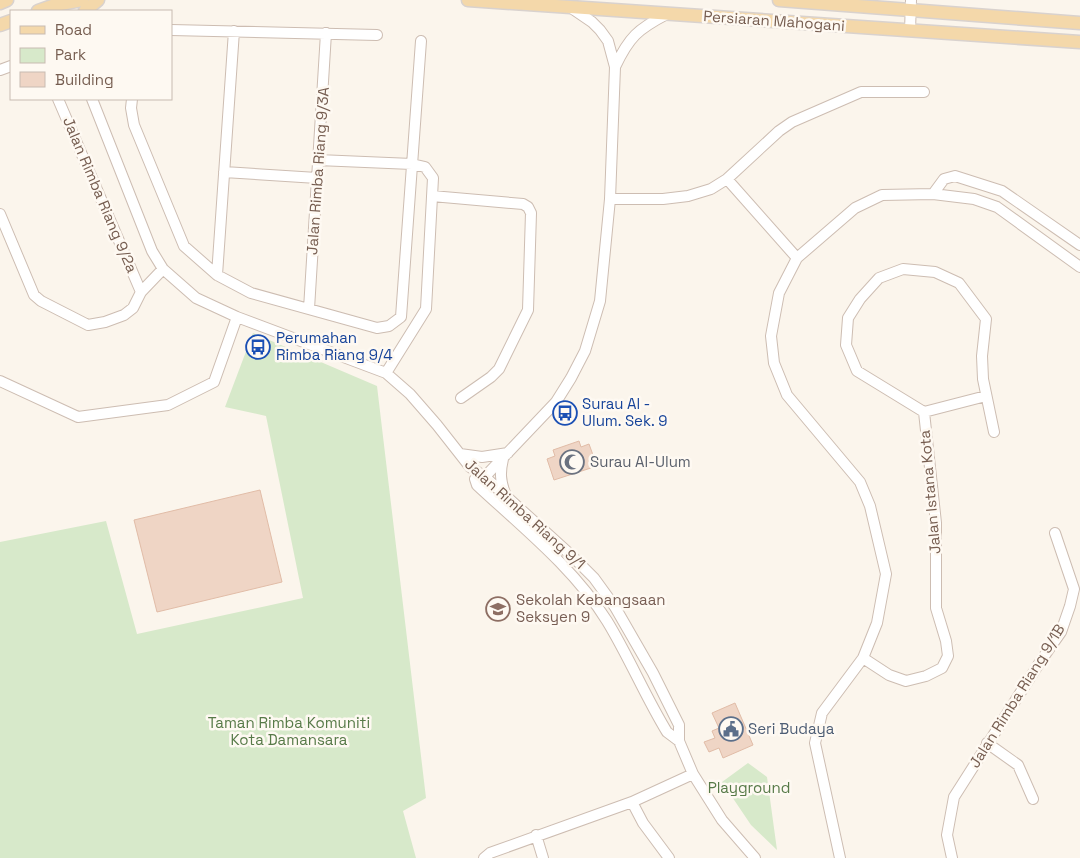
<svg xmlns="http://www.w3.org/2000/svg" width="1080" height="858" font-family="'Space Grotesk',sans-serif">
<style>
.green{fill:#d7e9ca}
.building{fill:#efd5c5;stroke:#e1bca7}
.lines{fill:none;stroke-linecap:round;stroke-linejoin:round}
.minor-casing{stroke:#cdbdb2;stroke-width:12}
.major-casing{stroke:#d9d2ce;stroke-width:15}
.minor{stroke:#fff;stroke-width:10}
.major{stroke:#f4d8aa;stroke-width:12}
.labels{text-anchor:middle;stroke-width:5;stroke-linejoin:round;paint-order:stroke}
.street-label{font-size:15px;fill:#765d50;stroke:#fef9f2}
.transit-label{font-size:15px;fill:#164399;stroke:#fef9f2;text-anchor:start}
.worship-label{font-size:15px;fill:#5b616d;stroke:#fef9f2;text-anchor:start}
.education-label{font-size:15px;fill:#785e54;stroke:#fef9f2;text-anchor:start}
.park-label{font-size:15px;fill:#577a48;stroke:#fef9f2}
.service-label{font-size:15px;fill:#4e5e75;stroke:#fef9f2;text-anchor:start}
</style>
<rect width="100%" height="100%" fill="#fbf5ec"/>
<path class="green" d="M 253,333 L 377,386 L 426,798 L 403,811 L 416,858 L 0,858 L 0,542 L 106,521 L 137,634 L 303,598 L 266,416 L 225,407 Z
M 748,763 L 767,777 L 777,850 L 751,825 L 722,782 Z"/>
<path class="building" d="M 579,441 L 581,447 L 589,444 L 597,466 L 554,480 L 547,459 L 555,456 L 553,450 Z
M 260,490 L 282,582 L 157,612 L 134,520 Z
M 735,703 L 753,745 L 723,758 L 719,748 L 709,752 L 704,742 L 715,738 L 712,731 L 719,728 L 712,713 Z"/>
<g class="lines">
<g class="minor-casing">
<path id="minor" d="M 171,30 L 377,35
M 910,31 L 911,0
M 615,67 C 629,37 638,29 667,14
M 0,70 L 11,66
M 58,99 L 141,292
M 92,99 L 152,251 L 163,269 L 196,298 L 237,317 L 386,373 L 410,394 L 437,425 L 470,467 L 485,477 L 572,556 L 594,578 L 615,607 L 653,673 L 679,725 L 679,741 L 693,774 L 722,820 L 755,858
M 132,99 L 131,108 L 134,125 L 184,246 L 217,275 L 251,293 L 377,328 L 389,326 L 401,317 L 421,41
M 318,160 L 412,164 L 425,167 L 433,178 L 426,309 L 386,373
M 224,172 L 317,178
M 727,179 L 797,258
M 933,194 L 944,179 L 955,176 L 1002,191 L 1080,245
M 432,196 L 523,204 L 528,207 L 531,213 L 528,310 L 499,369 L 491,377 L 461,398
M 610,199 L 663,199 L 688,196 L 711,189 L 727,179 L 779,131 L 792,122 L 861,92 L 924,92
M 0,214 L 34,295 L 41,301 L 88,325 L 105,322 L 124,315 L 133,308 L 141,292 L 163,269
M 217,275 L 234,31
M 309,309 L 326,33
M 0,381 L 78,417 L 168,405 L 214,382 L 237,317
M 924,412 L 986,396
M 460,454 L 482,457 L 508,453
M 503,459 C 500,472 500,480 505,493
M 475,479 L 477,485 C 522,527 574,568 607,621 C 629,657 645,696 667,732 L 679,741
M 477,485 L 556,402 L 571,378 L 585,351 L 600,301 L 610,199 L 615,67 L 608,41 L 600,30 L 592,22 L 570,7
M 863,658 L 889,675 L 906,681 L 926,676 L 942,668 L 948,656 L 946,641 L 936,608 L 936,523 L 924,412 L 857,371 L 846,345 L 848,318 L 860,299 L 879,278 L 903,269 L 935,272 L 959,283 L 986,319 L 982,356 L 983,379 L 994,432
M 987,743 L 1018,765 L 1033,799
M 632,802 L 693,774
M 536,835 L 543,858
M 484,858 L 490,853 L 632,802 L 643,823 L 669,858
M 840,858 L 815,743 L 822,713 L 863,658 L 877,623 L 886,574 L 870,506 L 860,482 L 787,395 L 774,363 L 771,336 L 779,293 L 797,258 L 855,208 L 882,195 L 933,194 L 974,199 L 997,207 L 1080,267
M 952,858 L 947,835 L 954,797 L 1040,662 L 1061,632 L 1070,606 L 1074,589 L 1055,533"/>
</g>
<g class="major-casing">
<path id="major" d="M 468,0 L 1080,42
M 779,0 L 1080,23
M 0,3 L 7,0
M 38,11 L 55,5 L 82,0
M 85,11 L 98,0
M 0,25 L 11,21"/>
</g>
<use href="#minor" class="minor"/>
<use href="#major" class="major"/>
</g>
<defs>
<g id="bus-ring" transform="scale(1.25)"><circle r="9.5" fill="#fef9f2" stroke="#1a4fb4" stroke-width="1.5"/><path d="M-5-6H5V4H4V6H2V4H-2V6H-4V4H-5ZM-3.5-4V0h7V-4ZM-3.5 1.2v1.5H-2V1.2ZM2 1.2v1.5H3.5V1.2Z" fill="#1a4fb4"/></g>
<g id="mosque-ring" transform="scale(1.25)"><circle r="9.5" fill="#fef9f2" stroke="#6b7280" stroke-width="1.5"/><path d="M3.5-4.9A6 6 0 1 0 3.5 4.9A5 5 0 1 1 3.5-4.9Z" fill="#6b7280"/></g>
<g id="school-ring" transform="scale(1.25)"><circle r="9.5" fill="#fef9f2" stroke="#8d6e63" stroke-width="1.5"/><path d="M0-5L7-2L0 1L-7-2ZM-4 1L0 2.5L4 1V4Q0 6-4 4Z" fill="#8d6e63"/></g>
<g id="civic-ring" transform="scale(1.25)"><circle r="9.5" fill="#fef9f2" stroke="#5c6f8a" stroke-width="1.5"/><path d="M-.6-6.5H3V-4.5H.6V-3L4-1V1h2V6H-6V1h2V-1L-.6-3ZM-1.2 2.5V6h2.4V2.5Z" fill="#5c6f8a"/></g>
</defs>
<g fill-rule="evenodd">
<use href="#bus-ring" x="258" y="347"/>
<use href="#bus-ring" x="565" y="413"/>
<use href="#mosque-ring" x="572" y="462"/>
<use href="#school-ring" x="498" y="609"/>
<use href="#civic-ring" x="731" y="729"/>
</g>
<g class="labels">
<g class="street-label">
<text transform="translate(774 21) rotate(4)" y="5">Persiaran Mahogani</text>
<text transform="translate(318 171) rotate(-86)" y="5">Jalan Rimba Riang 9/3A</text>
<text transform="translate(100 195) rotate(67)" y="5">Jalan Rimba Riang 9/2a</text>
<text transform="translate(930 492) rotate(-95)" y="5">Jalan Istana Kota</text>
<text transform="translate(525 514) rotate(42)" y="5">Jalan Rimba Riang 9/1</text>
<text transform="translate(1017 696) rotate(-58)" y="5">Jalan Rimba Riang 9/1B</text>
</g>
<g class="transit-label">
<text x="276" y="343">Perumahan<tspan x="276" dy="17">Rimba Riang 9/4</tspan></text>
<text x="582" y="409">Surau Al -<tspan x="582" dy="17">Ulum. Sek. 9</tspan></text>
</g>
<g class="worship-label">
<text x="590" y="467">Surau Al-Ulum</text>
</g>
<g class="education-label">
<text x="516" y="605">Sekolah Kebangsaan<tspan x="516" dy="17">Seksyen 9</tspan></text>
</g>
<g class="park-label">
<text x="289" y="728">Taman Rimba Komuniti<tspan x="289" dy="17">Kota Damansara</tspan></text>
<text x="749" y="793">Playground</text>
</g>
<g class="service-label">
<text x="748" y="734">Seri Budaya</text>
</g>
</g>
<rect x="10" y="10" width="162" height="90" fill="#fef9f2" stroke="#c8bbb1"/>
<rect x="20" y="26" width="25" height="8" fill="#f4d8aa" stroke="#c8bbb1"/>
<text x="55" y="35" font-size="15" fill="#765d50">Road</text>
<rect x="20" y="48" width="25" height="15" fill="#d7e9ca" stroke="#c8bbb1"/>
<text x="55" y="60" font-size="15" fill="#765d50">Park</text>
<rect x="20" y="72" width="25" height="15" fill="#efd5c5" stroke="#c8bbb1"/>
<text x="55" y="85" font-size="15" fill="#765d50">Building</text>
</svg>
